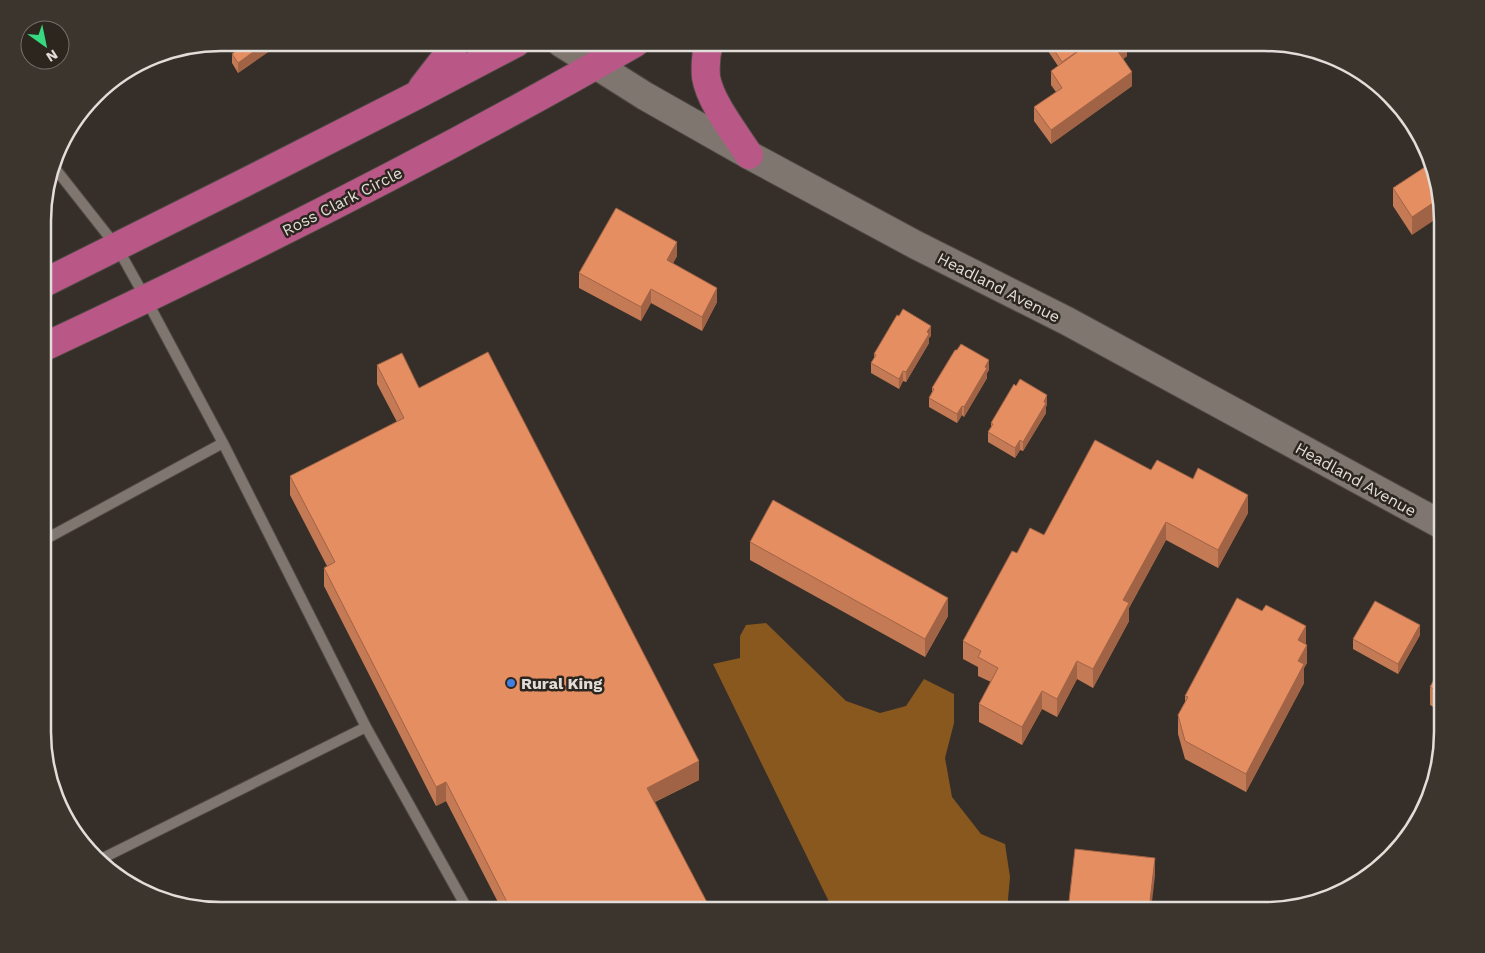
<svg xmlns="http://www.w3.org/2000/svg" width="1485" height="953" font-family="'Work Sans',sans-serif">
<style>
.forest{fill:#89581e}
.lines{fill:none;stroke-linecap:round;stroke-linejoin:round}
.service-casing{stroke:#514a45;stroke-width:12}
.secondary-casing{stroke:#514a45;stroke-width:30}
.trunk-casing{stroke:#514a45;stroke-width:30}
.service{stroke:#7e766f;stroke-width:10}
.secondary{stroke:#7e766f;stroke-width:28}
.trunk{stroke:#b95887;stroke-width:28}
.wall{fill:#c47a54}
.shaded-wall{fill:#a06345}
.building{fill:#e48e62;stroke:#a06345}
.shop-dot{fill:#3f7fe0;stroke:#2c261f;stroke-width:2}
.labels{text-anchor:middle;stroke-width:5;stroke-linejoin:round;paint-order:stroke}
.street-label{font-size:16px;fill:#e2ddd9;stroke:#2c261f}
.poi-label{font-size:16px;font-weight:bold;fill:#e2ddd9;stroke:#2c261f;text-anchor:start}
.rim{fill:none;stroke:#e2ddd9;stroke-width:2.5}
</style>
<rect width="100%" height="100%" fill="#362f29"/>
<path class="forest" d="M 766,623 L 846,701 L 880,713 L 906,706 L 924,679 L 954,694 L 954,723 L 945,758 L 952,797 L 981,834 L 1005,844 L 1010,877 L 1007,910 L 833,910 L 713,664 L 740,658 L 740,636 L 746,625 Z"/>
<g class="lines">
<g class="service-casing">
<path id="service" d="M 1359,70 L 1365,79 L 1367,77
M 54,167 L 117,247 L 146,299 L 223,443 L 366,727 L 101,859
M 44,540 L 223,443
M 366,727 L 468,910"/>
</g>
<g class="secondary-casing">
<path id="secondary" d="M 561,43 L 645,96 L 749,155 L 916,245 L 1067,321 L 1442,525"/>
</g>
<g class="trunk-casing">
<path id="trunk" d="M 709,43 C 706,54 705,65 706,77 C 710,102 735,133 749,155
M 422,88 L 453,48 L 454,43
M 44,283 L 244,183 L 417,95 L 516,43
M 44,347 C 245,253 443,153 635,43"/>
</g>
<use href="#service" class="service"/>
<use href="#secondary" class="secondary"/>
<use href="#trunk" class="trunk"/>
</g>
<path class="wall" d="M 248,42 L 297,42 L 286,50 L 281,43 L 238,73 L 232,63 L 232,54 Z
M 1042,42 L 1127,42 L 1127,56 L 1123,59 L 1132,86 L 1051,144 L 1034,121 L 1034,107 L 1056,92 L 1051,85 L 1051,71 L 1058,66 Z
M 1399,111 L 1418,132 L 1427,161 L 1399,118 Z
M 1428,165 L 1412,235 L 1393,206 L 1393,188 Z
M 677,256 L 673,263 L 717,302 L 702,331 L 651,303 L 641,321 L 579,288 L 579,273 Z
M 931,336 L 929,338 L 929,343 L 906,382 L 903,381 L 899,389 L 871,373 L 871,363 L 874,358 L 874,354 Z
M 377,365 L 419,388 L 699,780 L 655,802 L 710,910 L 502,910 L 446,801 L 436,806 L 324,586 L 324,568 L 327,566 L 290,495 L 290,476 L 397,422 L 377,384 Z
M 989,370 L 987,373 L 987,378 L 964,417 L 962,415 L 957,423 L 929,407 L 929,398 L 932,392 L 932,388 Z
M 1047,404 L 1046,407 L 1046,413 L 1023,451 L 1020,450 L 1015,458 L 988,442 L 988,432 L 991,428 L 991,423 Z
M 1151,470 L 1248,513 L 1218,568 L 1166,540 L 1129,608 L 1129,621 L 1093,688 L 1077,679 L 1057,717 L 1042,709 L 1022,745 L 979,722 L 979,704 L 991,682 L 978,676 L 978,667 L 963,659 L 963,641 L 1017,553 L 1044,535 Z
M 750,542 L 948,616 L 925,657 L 750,560 Z
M 1420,635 L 1398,674 L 1353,649 L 1353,639 Z
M 1306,644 L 1307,663 L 1304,668 L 1304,683 L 1246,792 L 1185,759 L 1178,734 L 1178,715 L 1185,702 L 1185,696 Z
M 1442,665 L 1442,712 L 1430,705 L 1430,687 Z"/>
<path class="shaded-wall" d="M 267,42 L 281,43 L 238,73 L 238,63 Z
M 286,42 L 297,42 L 286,50 Z
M 1127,42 L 1127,56 L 1117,64 L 1117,50 Z
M 1132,72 L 1132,86 L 1051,144 L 1051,130 Z
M 1439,199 L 1442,209 L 1442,215 L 1412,235 L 1412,217 Z
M 677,242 L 677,256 L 667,274 L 667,260 Z
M 717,288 L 717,302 L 702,331 L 702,317 Z
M 651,289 L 651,303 L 641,321 L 641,307 Z
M 931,326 L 931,336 L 929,338 L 929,343 L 906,382 L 906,372 Z
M 989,360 L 989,370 L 987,373 L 987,378 L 964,417 L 964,407 Z
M 903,371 L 903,381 L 899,389 L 899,379 Z
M 1047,395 L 1047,404 L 1046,407 L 1046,413 L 1023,451 L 1023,442 Z
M 962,406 L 962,415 L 957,423 L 957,414 Z
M 1020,440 L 1020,450 L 1015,458 L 1015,448 Z
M 1248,495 L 1248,513 L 1218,568 L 1218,550 Z
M 1166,522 L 1166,540 L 1129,608 L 1129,621 L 1093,688 L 1093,669 L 1123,600 Z
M 948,598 L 948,616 L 925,657 L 925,639 Z
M 1420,625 L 1420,635 L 1398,674 L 1398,664 Z
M 1306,626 L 1306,644 L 1298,640 Z
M 1307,645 L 1307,663 L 1304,668 L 1304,683 L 1246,792 L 1246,774 L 1298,661 Z
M 1077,661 L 1077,679 L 1057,717 L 1057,699 Z
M 1042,691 L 1042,709 L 1022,745 L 1022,727 Z
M 699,761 L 699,780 L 647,806 L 647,788 Z
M 446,782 L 446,801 L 436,806 L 436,787 Z
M 1155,858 L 1155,876 L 1151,910 L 1149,910 Z"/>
<path class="building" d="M 248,42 L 267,42 L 238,63 L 232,54 Z
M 1049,42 L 1091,42 L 1062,62 Z
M 1091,42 L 1127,42 L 1117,50 L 1132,72 L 1051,130 L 1034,107 L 1062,88 L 1051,71 Z
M 1428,165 L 1429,168 L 1439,199 L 1412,217 L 1393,188 Z
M 616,208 L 677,242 L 667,260 L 717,288 L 702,317 L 651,289 L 641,307 L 579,273 Z
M 903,309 L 931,326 L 927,332 L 929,334 L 906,372 L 903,371 L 899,379 L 871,363 L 876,355 L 874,354 L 897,315 L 899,316 Z
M 961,344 L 989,360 L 985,367 L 987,368 L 964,407 L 962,406 L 957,414 L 929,398 L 934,389 L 932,388 L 955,350 L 957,350 Z
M 488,352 L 699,761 L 647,788 L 710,908 L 706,910 L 511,910 L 446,782 L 436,787 L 324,568 L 335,562 L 290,476 L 404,418 L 377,365 L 402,353 L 419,388 Z
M 1020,379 L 1047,395 L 1044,402 L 1046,403 L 1023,442 L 1020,440 L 1015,448 L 988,432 L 993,424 L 991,423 L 1014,384 L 1016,386 Z
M 1095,440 L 1151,470 L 1157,460 L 1193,479 L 1198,468 L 1248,495 L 1218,550 L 1166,522 L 1123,600 L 1129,603 L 1093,669 L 1077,661 L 1057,699 L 1042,691 L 1022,727 L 979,704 L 998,668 L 978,657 L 981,651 L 963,641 L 1012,551 L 1017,553 L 1030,528 L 1044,535 Z
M 773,500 L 948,598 L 925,639 L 750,542 Z
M 1237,598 L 1262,611 L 1266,605 L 1306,626 L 1298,640 L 1307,645 L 1298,661 L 1304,664 L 1246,774 L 1185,741 L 1178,715 L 1188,697 L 1185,696 Z
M 1375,601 L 1420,625 L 1398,664 L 1353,639 Z
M 1442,665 L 1442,694 L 1430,687 Z
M 1075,849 L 1155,858 L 1149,910 L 1068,910 Z"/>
<circle class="shop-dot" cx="511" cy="683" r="5"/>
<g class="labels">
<g class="street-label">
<text transform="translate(342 201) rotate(-27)" y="6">Ross Clark Circle</text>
<text transform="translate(999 287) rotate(27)" y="6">Headland Avenue</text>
<text transform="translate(1356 479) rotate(29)" y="6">Headland Avenue</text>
</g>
<g class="poi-label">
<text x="521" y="689">Rural King</text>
</g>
</g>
<path d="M0 0H1485V953H0ZM221 51H1264A170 170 0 0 1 1434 221V732A170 170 0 0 1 1264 902H221A170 170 0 0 1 51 732V221A170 170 0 0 1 221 51Z" fill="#3b352e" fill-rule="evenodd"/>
<path class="rim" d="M221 51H1264A170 170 0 0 1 1434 221V732A170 170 0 0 1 1264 902H221A170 170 0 0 1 51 732V221A170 170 0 0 1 221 51Z"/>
<g transform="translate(45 45) rotate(147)"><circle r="24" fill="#2c261f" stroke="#756f69"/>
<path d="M0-4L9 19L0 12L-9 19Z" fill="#36d880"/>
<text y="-8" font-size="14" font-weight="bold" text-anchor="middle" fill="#e2ddd9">N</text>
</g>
</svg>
